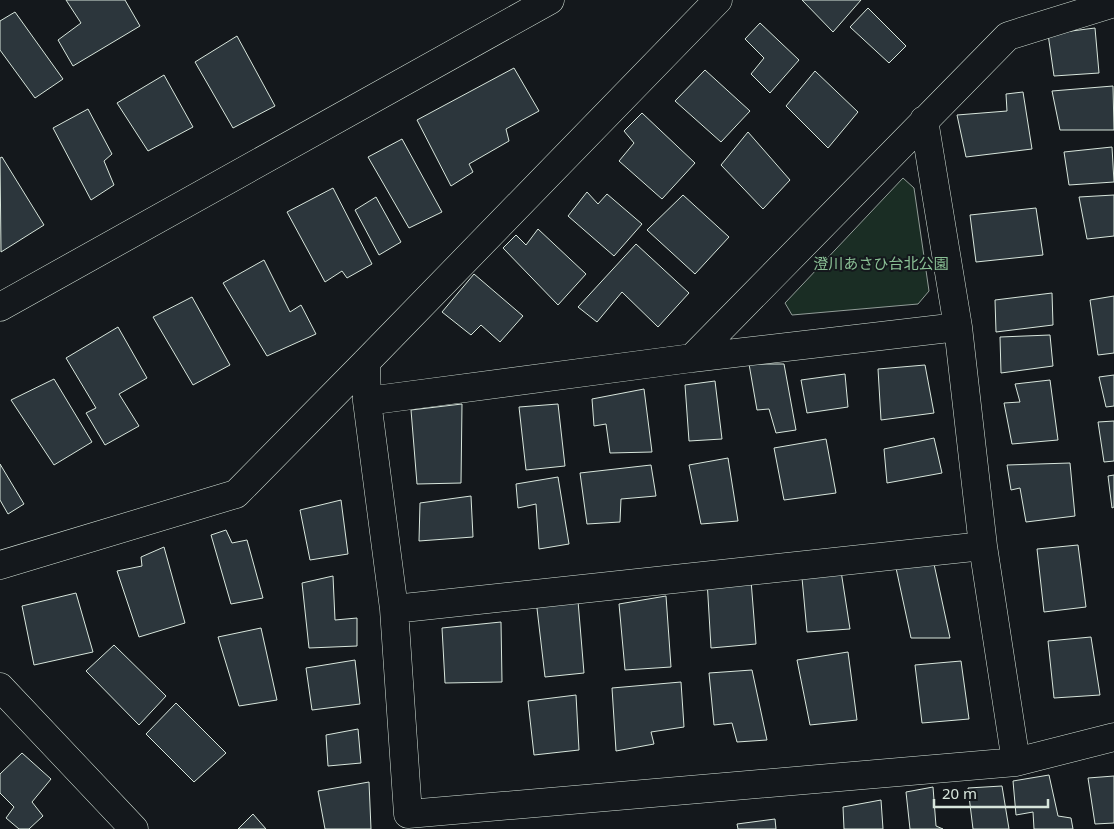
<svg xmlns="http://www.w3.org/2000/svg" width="1114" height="829" font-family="'Noto Sans','Noto Sans JP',sans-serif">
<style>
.green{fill:#1a2d24;stroke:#939e99}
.building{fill:#2c363c;stroke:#d8e6dc}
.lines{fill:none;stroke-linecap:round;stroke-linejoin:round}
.street-casing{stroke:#d8e6dc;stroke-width:29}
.street{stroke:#14181c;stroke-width:28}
.labels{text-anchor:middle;stroke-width:4;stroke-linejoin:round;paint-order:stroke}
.park-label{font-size:15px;fill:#8ac095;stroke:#14181c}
</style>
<rect width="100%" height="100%" fill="#14181c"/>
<path class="green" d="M 903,178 L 914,188 L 929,291 L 918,304 L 792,315 L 785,303 Z"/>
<path class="building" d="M 66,0 L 125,0 L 140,26 L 73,66 L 58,40 L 81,23 Z
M 802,0 L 861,0 L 833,32 Z
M 868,8 L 906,46 L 889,63 L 850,27 Z
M 15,12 L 63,79 L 35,98 L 0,50 L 0,21 Z
M 760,23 L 799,60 L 770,93 L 751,74 L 764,58 L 745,39 Z
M 1095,28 L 1099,73 L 1054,76 L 1048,34 Z
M 237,36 L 275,106 L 233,128 L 195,62 Z
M 514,68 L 539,111 L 506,129 L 509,141 L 469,164 L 473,172 L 451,186 L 417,120 Z
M 705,70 L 750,111 L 721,142 L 675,101 Z
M 815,71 L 858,112 L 828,148 L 786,106 Z
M 164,75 L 193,127 L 148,151 L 117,103 Z
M 1113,86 L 1114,130 L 1060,130 L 1052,91 Z
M 1023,92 L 1032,149 L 966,157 L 957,115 L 1007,111 L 1006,94 Z
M 88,109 L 112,154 L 104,161 L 114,185 L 91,200 L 53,128 Z
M 642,113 L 695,163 L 662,199 L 619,161 L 634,143 L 624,131 Z
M 748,132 L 790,180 L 763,209 L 721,165 Z
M 402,139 L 442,212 L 409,228 L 368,157 Z
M 1112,147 L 1114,182 L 1069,185 L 1064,152 Z
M 2,157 L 44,225 L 1,252 L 0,158 Z
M 333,188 L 372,264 L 347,278 L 342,271 L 325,282 L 287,212 Z
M 587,192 L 598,204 L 607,194 L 642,224 L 614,256 L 568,216 Z
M 683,195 L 729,237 L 695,274 L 647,230 Z
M 1114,195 L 1114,236 L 1087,239 L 1079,197 Z
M 376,197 L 401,242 L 379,255 L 355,210 Z
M 1036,208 L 1043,255 L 976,262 L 970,215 Z
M 538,229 L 586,274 L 558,305 L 503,248 L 516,235 L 526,245 Z
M 636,244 L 689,293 L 658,327 L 622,292 L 597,322 L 578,307 Z
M 264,260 L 290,312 L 301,305 L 316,334 L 267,356 L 223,283 Z
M 474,274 L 523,316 L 500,342 L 481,325 L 471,335 L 442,312 Z
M 1052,293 L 1053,325 L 996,332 L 995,300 Z
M 1114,296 L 1114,353 L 1098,355 L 1090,300 Z
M 192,297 L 230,365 L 193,385 L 153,317 Z
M 118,327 L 147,378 L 119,394 L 139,426 L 105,445 L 86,413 L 96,408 L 66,358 Z
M 1050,335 L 1053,366 L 1001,373 L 1000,337 Z
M 749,364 L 784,364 L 796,430 L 776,433 L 769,409 L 757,410 Z
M 925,365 L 934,413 L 881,420 L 878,369 Z
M 845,374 L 848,407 L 807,413 L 801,380 Z
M 1114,375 L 1114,406 L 1106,407 L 1099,377 Z
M 54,379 L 92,442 L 54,465 L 11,400 Z
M 1050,380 L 1058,440 L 1012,444 L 1004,403 L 1020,402 L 1015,384 Z
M 715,381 L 722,439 L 689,441 L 685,385 Z
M 644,389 L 652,452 L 610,453 L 606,424 L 594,426 L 592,399 Z
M 462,404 L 461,483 L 417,484 L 411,410 Z
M 558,404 L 565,466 L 526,470 L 519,407 Z
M 1114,421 L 1114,461 L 1104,462 L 1098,422 Z
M 934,438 L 942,473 L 887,483 L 884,449 Z
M 826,439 L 836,493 L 784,500 L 774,448 Z
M 728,458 L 738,521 L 701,524 L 689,465 Z
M 1070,463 L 1075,516 L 1026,522 L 1020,488 L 1011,490 L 1007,465 Z
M 0,464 L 24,504 L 8,514 L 0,500 Z
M 651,465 L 656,496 L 621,499 L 620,522 L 587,524 L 580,473 Z
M 1114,475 L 1114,507 L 1112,508 L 1108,476 Z
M 558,477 L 569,544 L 539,549 L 536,504 L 518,508 L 516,484 Z
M 471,496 L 473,537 L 419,541 L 420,503 Z
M 341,500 L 348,554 L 310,560 L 300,510 Z
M 226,530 L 232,543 L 247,540 L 263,598 L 231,604 L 211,535 Z
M 1078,545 L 1086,607 L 1044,612 L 1037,549 Z
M 164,547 L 185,623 L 139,637 L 117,571 L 142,566 L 141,557 Z
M 934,564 L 950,638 L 911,638 L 896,568 Z
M 841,571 L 850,629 L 807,632 L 802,578 Z
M 333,576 L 335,620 L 357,618 L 357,646 L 309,648 L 302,583 Z
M 707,580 L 751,580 L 756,644 L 711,648 Z
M 76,593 L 93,652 L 34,665 L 22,606 Z
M 666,596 L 671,667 L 625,670 L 619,604 Z
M 536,600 L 578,601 L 584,673 L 545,677 Z
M 501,622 L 502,682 L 445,683 L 442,628 Z
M 261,628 L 277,700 L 239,706 L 218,637 Z
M 1091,637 L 1100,695 L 1054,698 L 1048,641 Z
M 114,645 L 166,696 L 139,725 L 86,671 Z
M 848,652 L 857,720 L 810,725 L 797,660 Z
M 355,660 L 360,704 L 312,710 L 306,668 Z
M 961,661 L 969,719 L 922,723 L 915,665 Z
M 752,670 L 767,740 L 737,742 L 732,723 L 714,725 L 709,673 Z
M 681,682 L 684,727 L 651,732 L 654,744 L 616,751 L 612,688 Z
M 576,695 L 579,750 L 534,755 L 528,701 Z
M 176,703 L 226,753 L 194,782 L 146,734 Z
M 358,729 L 361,763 L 328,766 L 326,735 Z
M 22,753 L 51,779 L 32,802 L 43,816 L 29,829 L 19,829 L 6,818 L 14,807 L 0,793 L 0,774 Z
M 1049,775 L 1058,816 L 1071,818 L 1073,829 L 1034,829 L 1033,812 L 1016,815 L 1013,781 Z
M 1114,776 L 1114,823 L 1095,824 L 1088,778 Z
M 369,782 L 371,829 L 325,829 L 318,791 Z
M 1002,786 L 1009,829 L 973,829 L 968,788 Z
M 933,787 L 936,826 L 943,829 L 910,829 L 906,792 Z
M 881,800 L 883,829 L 844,829 L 843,807 Z
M 253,814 L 266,829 L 238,829 Z
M 775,819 L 776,829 L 738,829 L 737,824 Z"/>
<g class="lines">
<g class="street-casing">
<path id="street" d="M 924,120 L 958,327 L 983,546 L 1016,762
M 0,307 L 550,0
M 692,358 L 958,327
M 366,362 L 367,401 L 394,609 L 408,814 L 1016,762 L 1114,737
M 367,401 L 692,358 L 1008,36 L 1114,3
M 0,565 L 236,494 L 366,362 L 718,0
M 394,609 L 983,546
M 0,687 L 134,829"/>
</g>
<use href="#street" class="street"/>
</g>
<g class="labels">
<g class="park-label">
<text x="881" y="269">澄川あさひ台北公園</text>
</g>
</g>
<path d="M934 799v8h114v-8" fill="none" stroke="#d8e6dc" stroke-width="2.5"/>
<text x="942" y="799" font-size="15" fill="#d8e6dc" stroke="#14181c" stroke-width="4" paint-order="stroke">20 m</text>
</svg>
